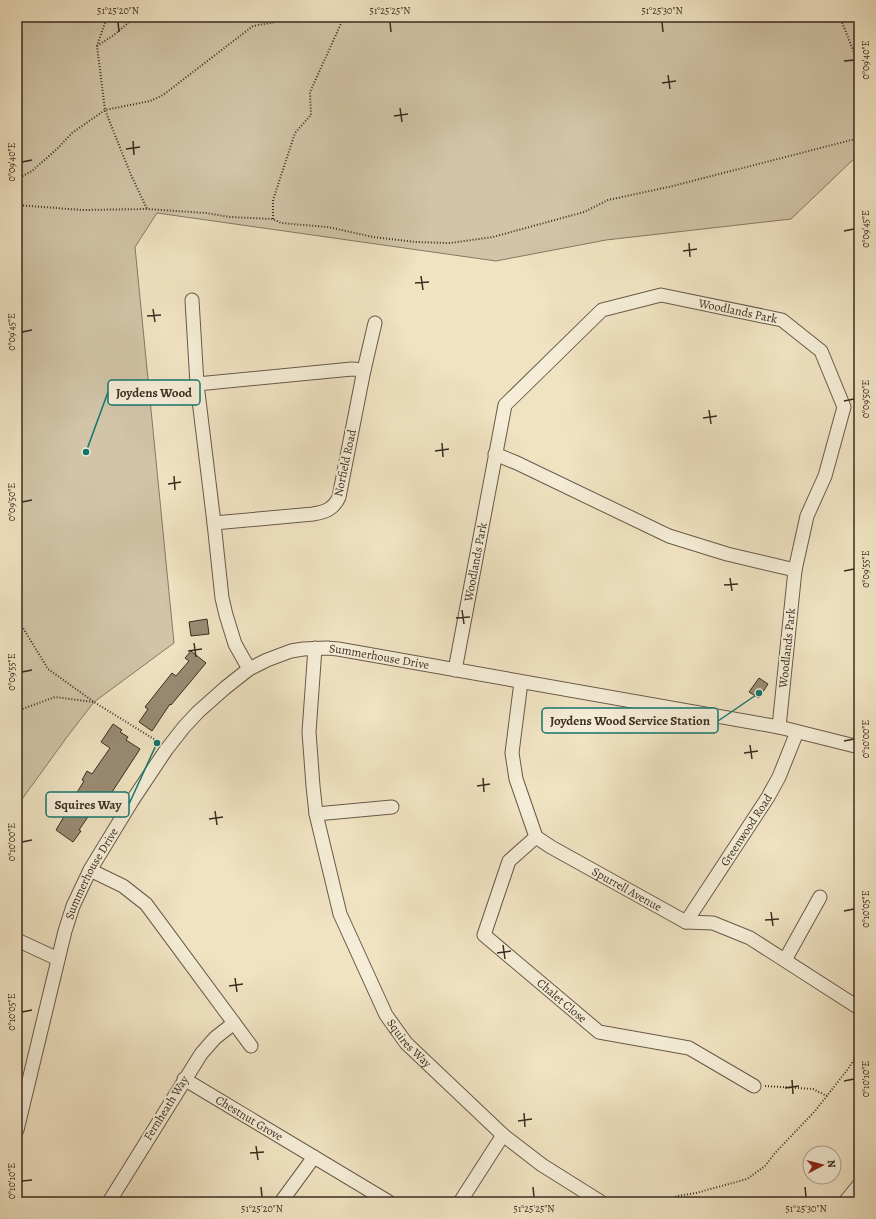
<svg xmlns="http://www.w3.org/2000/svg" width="876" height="1219" font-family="Alegreya,serif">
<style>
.green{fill:#d1c4a7;stroke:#867864}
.building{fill:#998c75;stroke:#3a2d21}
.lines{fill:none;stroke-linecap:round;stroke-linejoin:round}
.minor-casing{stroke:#685a49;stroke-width:15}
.path{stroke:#3a2d21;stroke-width:2;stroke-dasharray:1 2;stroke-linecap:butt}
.minor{stroke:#f5edd7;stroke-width:13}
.ticks{fill:none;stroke:#3a2d21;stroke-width:1.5}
.labels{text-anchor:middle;stroke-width:4;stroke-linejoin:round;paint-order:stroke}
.street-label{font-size:12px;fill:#3a2d21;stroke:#f5edd7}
.leader{fill:none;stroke:#0f766e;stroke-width:1.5}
.callout-dot{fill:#0f766e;stroke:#f5edd7;stroke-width:1.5}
.callout{fill:#f5edd7;stroke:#0f766e;stroke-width:1.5}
.callout-label{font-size:13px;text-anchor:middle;font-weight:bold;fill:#3a2d21}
.neatline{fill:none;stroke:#3a2d21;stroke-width:1.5}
.ticks-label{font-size:10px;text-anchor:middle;fill:#3a2d21}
</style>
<rect width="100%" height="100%" fill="#f0e3c2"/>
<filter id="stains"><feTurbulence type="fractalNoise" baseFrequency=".005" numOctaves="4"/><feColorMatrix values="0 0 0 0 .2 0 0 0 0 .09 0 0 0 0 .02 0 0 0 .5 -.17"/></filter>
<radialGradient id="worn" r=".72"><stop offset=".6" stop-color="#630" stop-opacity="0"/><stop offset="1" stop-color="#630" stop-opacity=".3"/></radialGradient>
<path class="green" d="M 17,17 L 859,17 L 859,154 L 791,219 L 606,240 L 496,261 L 157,213 L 135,247 L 174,643 L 94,702 L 67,737 L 17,806 Z"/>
<path class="building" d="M 207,619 L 209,634 L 191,636 L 189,622 Z
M 191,651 L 206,663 L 171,705 L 170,704 L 152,731 L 139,722 L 148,709 L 145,707 L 172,673 L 176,676 L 189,661 L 185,658 Z
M 759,678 L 768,684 L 759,698 L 749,692 Z
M 113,724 L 122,730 L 120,732 L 128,737 L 126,740 L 140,749 L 101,809 L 96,805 L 79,830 L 81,831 L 73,842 L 56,830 L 66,813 L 65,812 L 84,781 L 82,780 L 87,771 L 92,774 L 110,748 L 101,742 Z"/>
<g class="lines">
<g class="minor-casing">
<g id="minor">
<path d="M 192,300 L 197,384 L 214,523"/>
<path d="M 364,370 L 375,323"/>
<path d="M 197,384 L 352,369 L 364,370 L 339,497 C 334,509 325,512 313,514 L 214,523 L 222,598 L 226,615 L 235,644 L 249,669"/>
<path d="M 495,454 L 517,463 L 669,536 L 727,554 L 795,570 L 779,727"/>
<path id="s1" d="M 315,648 L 309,732 L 313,786 L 316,814 L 340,914 L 386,1015 L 406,1043 L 503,1135 L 542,1165 L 601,1202"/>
<path id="s2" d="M 455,670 L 505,405 L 602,310 L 661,295 L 782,320 L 821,351 L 844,407 L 825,476 L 807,516 L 795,570"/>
<path id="s3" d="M 521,682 L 512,753 L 516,779 L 536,837 L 551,847 L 686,922 L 713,923 L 750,938 L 859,1008"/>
<path d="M 316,814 L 392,807"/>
<path id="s4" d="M 536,837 L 509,861 L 484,935 L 599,1032 L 689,1048 L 754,1086"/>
<path d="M 90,870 L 123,886 L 146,904 L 234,1023 L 215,1038 L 201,1054 L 109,1202"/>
<path id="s5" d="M 686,922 L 768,797 L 779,777 L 797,732"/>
<path d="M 17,940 L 58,959"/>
<path d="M 785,960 L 820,897"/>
<path d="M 234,1023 L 251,1046"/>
<path id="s6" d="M 184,1079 L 389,1202"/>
<path id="s7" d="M 17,1130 L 65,931 L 73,906 L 90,870 L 132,801 L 166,750 L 184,727 L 198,712 L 225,688 L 249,669 L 267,660 L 291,651 L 303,649 L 327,648 L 338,649 L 779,727 L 859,747"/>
<path d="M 281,1202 L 314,1157"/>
<path d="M 460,1202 L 503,1135"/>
<path d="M 845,1202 L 859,1185"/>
</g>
</g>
<path class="path" d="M 107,17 L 97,46 L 105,110 L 131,175 L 147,209
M 840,17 L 859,65
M 97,46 L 114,35 L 135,17
M 17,179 L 32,171 L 58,148 L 72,133 L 105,110 L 150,101 L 163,95 L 253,26 L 275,22 L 281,17
M 17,205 L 82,210 L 147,209 L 206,213 L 230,217 L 273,219 L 281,223 L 328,227 L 373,237 L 416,242 L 450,243 L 493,237 L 584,212 L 608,200 L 673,186 L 859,138
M 273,219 L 273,200 L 295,133 L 311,115 L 310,92 L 344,17
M 17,618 L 48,669 L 94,702 L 157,741
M 17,711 L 55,697 L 93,702
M 765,1086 L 813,1089 L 827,1096
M 668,1202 L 677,1196 L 696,1193 L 747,1179 L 765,1166 L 775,1153 L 815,1111 L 848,1069 L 859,1052"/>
<use href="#minor" class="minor"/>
</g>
<path class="ticks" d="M 118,22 L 119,32M 390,22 L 391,32M 662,22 L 663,32M 844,61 L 854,60M 668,75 L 670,89M 662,83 L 676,81M 400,108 L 402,122M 394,116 L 408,114M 133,141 L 134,155M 126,149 L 140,147M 22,162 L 32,160M 844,231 L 854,229M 689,243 L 690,257M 683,251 L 697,249M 421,276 L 423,290M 415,283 L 429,282M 153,309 L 155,322M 147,316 L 161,315M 22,332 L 32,330M 844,401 L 854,399M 709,410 L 711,424M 703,418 L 717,416M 442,443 L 443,457M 435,451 L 449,449M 174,476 L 175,490M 168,484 L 181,482M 22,502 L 32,500M 844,571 L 854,569M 730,578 L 732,591M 724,585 L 738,584M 462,610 L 464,624M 456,618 L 470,617M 194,643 L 196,657M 188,651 L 202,649M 22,672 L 32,670M 844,741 L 854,739M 750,745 L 752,759M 744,753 L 758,751M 483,778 L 484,792M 477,786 L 490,784M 215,811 L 217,825M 209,819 L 223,817M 22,842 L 32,840M 844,911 L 854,909M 771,912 L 773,926M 765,920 L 779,919M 503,945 L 505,959M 497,953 L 511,951M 235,978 L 237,992M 229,986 L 243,984M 22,1012 L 32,1010M 792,1080 L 793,1094M 844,1081 L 854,1079M 785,1088 L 799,1086M 524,1113 L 525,1127M 518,1121 L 532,1119M 256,1146 L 258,1160M 250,1153 L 264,1152M 22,1181 L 32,1180M 261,1187 L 262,1197M 533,1187 L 534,1197M 805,1187 L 806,1197"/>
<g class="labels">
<g class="street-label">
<text dy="4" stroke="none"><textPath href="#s2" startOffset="545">Woodlands Park</textPath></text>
<text transform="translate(345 463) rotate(-78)" y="4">Norfield Road</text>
<text dy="4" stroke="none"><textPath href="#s2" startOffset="110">Woodlands Park</textPath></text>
<text transform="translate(787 648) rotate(-84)" y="4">Woodlands Park</text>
<text dy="4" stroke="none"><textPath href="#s7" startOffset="664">Summerhouse Drive</textPath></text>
<text dy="4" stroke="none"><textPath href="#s5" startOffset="110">Greenwood Road</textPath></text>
<text dy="4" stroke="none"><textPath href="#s7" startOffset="268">Summerhouse Drive</textPath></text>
<text dy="4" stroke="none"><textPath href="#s3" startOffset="264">Spurrell Avenue</textPath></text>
<text dy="4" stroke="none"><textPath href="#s4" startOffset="216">Chalet Close</textPath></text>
<text dy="4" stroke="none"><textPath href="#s1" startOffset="417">Squires Way</textPath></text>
<text transform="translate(166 1108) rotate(-58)" y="4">Fernheath Way</text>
<text dy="4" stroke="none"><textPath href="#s6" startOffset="76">Chestnut Grove</textPath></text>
</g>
</g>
<path class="leader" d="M86 452L108 392M759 693L718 721M157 743L129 804"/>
<g class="callout-dot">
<circle cx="86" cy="452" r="4"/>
<circle cx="759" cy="693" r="4"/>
<circle cx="157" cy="743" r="4"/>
</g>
<g class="callout">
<rect x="108" y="380" width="92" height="25" rx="4"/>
<rect x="542" y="708" width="176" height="25" rx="4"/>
<rect x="46" y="792" width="83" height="25" rx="4"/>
</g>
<g class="callout-label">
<text x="154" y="397">Joydens Wood</text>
<text x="630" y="725">Joydens Wood Service Station</text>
<text x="88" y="809">Squires Way</text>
</g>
<rect width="876" height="1219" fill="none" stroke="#f0e3c2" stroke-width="44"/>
<g transform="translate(822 1165) rotate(83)"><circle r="19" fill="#f5edd7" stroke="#aaa08e"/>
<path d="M0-3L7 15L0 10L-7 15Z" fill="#8f2418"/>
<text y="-6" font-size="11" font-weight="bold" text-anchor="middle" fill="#3a2d21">N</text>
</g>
<rect x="22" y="22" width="832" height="1175" class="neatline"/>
<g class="ticks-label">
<text x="118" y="14">51°25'20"N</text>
<text x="390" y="14">51°25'25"N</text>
<text x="662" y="14">51°25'30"N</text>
<text transform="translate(865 60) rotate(-90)" y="4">0°09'40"E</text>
<text transform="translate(11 162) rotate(-90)" y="4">0°09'40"E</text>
<text transform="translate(865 229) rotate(-90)" y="4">0°09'45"E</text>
<text transform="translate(11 332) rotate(-90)" y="4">0°09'45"E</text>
<text transform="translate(865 399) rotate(-90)" y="4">0°09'50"E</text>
<text transform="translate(11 502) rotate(-90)" y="4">0°09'50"E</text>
<text transform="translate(865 569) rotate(-90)" y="4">0°09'55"E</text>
<text transform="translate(11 672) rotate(-90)" y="4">0°09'55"E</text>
<text transform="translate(865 739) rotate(-90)" y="4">0°10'00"E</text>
<text transform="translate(11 842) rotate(-90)" y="4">0°10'00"E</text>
<text transform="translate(865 909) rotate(-90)" y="4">0°10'05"E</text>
<text transform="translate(11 1012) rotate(-90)" y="4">0°10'05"E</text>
<text transform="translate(865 1079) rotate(-90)" y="4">0°10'10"E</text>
<text transform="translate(11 1181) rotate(-90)" y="4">0°10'10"E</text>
<text x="262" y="1212">51°25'20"N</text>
<text x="534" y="1212">51°25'25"N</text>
<text x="806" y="1212">51°25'30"N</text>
</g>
<rect width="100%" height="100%" filter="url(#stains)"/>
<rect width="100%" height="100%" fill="url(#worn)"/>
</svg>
